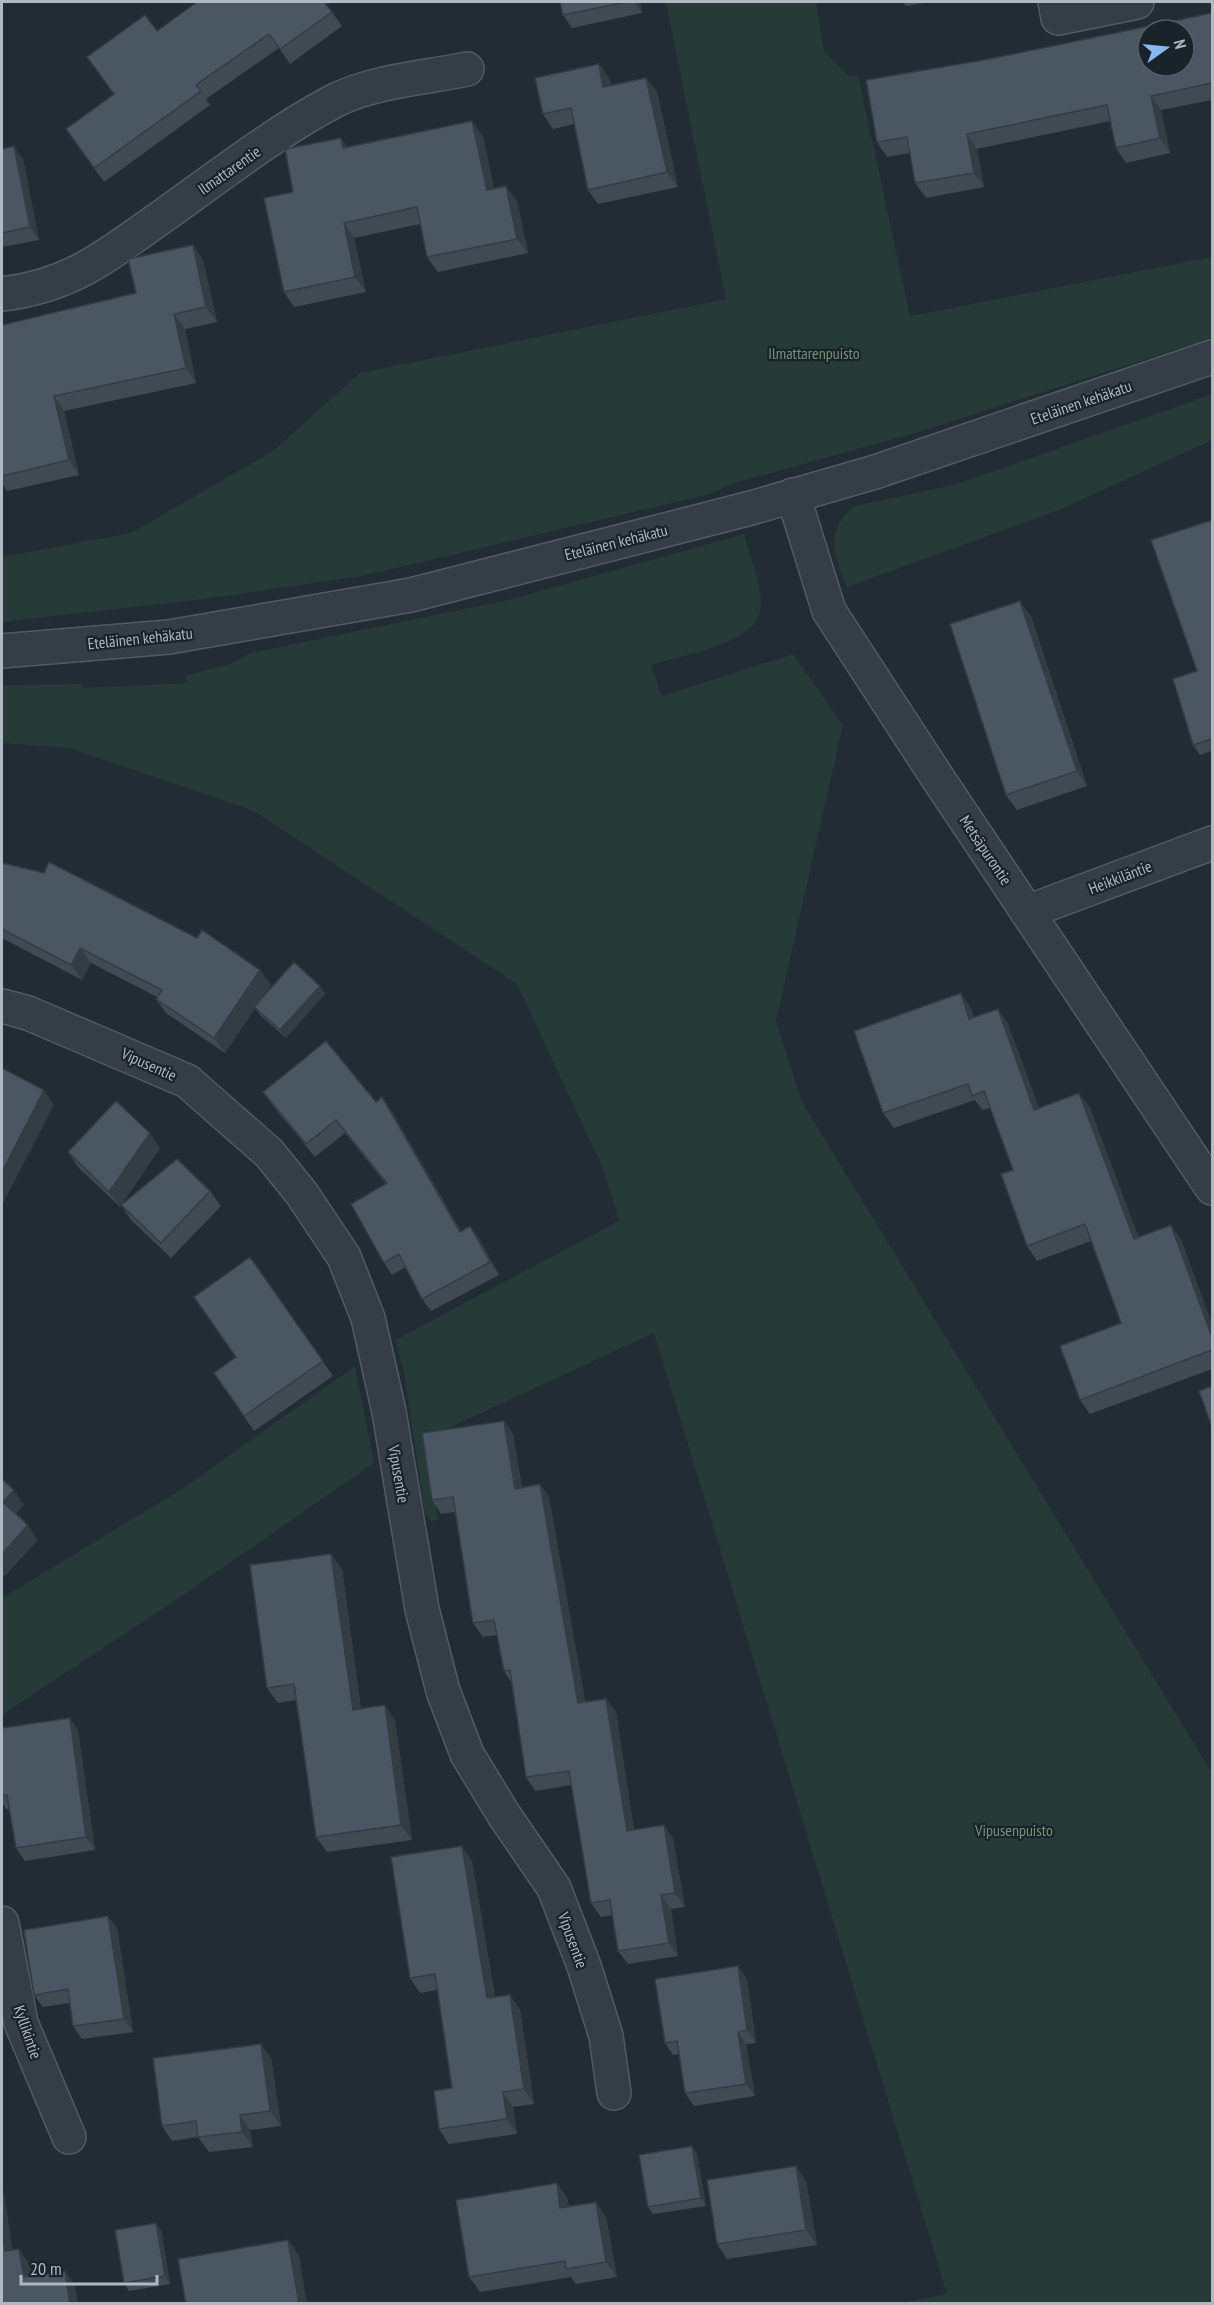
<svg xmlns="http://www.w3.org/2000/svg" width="1214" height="2305" font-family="'PT Sans Narrow',sans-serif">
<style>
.green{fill:#263a38}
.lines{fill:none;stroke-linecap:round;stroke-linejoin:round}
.minor-casing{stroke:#525b64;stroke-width:36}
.tertiary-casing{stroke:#525b64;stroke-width:36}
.minor{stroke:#353d46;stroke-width:33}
.tertiary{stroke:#353d46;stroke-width:33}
.wall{fill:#404a53}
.shaded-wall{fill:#343c44}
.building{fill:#4a5661;stroke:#343c44;stroke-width:1.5;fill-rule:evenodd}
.labels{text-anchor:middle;stroke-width:4.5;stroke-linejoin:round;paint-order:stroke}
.street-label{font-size:16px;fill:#afb8c3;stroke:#1a222a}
.park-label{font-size:16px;fill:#709675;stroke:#1a222a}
</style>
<rect width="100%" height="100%" fill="#212c35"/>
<path class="green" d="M 666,2 L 816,2 L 824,51 L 849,76 L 858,75 L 910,316 L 1212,257 L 1212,338 L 919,432 L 731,484 L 710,494 L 362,576 L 204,599 L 2,622 L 2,557 L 131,533 L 273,451 L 360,373 L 726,299 Z
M 1212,394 L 1212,440 L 1059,510 L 847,587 C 834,554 823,531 855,506 L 957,484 Z
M 744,534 C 750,558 764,587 760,612 C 754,644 678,656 651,665 L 662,696 L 793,654 L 843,725 L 776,1021 L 802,1102 L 1212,1773 L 1212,2303 L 899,2303 L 947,2294 L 654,1333 L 425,1439 L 438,1520 L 431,1521 L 425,1514 L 404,1373 L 395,1340 L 619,1221 L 604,1171 L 517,984 L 254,811 L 69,748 L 2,743 L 2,685 L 83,684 L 84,688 L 187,683 L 185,676 L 233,663 L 250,653 L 508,600 Z
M 355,1366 L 374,1463 L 185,1594 L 2,1715 L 2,1598 L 182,1489 Z"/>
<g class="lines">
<g class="minor-casing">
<path id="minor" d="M 1055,2 L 1058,18 L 1137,2
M 2,294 C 72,286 107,255 163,216 C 219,176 274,133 334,101 C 373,81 424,78 467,69
M 793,495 L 829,611 L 937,777 L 1212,1188
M 1027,912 L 1212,843
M 2,1006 L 28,1013 L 187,1081 L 269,1153 L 302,1194 L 344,1257 L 368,1318 L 389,1412 L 422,1609 L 443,1691 L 467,1754 L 504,1815 L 554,1888 L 584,1966 L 606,2036 L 614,2093
M 2,1923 L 21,2023 L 69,2137"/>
</g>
<g class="tertiary-casing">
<path id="tertiary" d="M 2,651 L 169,637 L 411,595 L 751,508 L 875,472 L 1212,357"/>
</g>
<use href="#minor" class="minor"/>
<use href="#tertiary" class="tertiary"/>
</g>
<path class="wall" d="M 197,2 L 335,2 L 326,4 L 342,26 L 290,64 L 279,48 L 206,99 L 210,105 L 104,182 L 66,129 L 114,94 L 157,31 Z
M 560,2 L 640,2 L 642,13 L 572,28 L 563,15 Z
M 903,2 L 928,2 L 906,6 Z
M 1212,13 L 1212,100 L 1161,110 L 1170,153 L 1126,163 L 1116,148 L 1110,121 L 977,149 L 984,187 L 926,198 L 915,183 L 910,153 L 887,157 L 877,142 L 989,59 Z
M 599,64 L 609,79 L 611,85 L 646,78 L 657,92 L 678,187 L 598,204 L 588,190 L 574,124 L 553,129 L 543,114 Z
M 483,136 L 494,188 L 517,201 L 528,253 L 438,272 L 427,257 L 420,224 L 354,238 L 366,292 L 294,307 L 284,292 L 293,192 L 348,147 Z
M 2,149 L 23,159 L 39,240 L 2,247 Z
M 203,260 L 217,322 L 185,329 L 196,383 L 64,411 L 79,475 L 7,491 L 2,483 L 2,325 L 136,293 Z
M 1212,520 L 1212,751 L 1200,755 L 1193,745 Z
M 1031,616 L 1087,786 L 1017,810 L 1006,795 Z
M 2,863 L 260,970 L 271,985 L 261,1000 L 320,986 L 325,994 L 286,1038 L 260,1015 L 255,1008 L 225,1053 L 166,1013 L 156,999 L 157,997 L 91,963 L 82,980 L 2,938 Z
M 971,1008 L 974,1017 L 998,1009 L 1008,1024 L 1039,1108 L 1090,1108 L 1138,1237 L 1171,1225 L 1181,1240 L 1212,1324 L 1212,1369 L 1090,1414 L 1080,1400 L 1121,1323 L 1091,1241 L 1037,1261 L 1027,1246 L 1013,1170 L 990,1108 L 982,1110 L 975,1100 L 894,1128 L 883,1113 Z
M 263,1092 L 376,1102 L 382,1097 L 391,1110 L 461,1231 L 470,1226 L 479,1238 L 499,1275 L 431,1311 L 422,1299 L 406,1267 L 392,1275 L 384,1263 L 386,1184 L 345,1133 L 315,1157 L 272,1105 Z
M 160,1148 L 122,1204 L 210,1191 L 221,1206 L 171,1258 L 131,1220 L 121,1205 L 120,1207 L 78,1167 L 68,1152 Z
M 250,1257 L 333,1376 L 254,1431 L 214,1373 L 236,1357 Z
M 504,1421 L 513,1434 L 522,1487 L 540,1484 L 549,1497 L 585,1702 L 606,1699 L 616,1712 L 634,1830 L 664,1825 L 673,1839 L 685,1907 L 671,1909 L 678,1956 L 628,1964 L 618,1951 L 613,1915 L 601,1917 L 591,1903 L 571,1785 L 535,1791 L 526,1777 L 511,1682 L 504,1671 L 497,1635 L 483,1637 L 473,1623 L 455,1512 L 441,1514 L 432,1500 Z
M 342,1569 L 361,1709 L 395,1720 L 412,1840 L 327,1852 L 316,1837 L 296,1700 L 278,1703 L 267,1688 Z
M 70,1718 L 78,1731 L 95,1850 L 25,1861 L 16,1848 L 9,1809 L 6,1809 L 2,1802 L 2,1728 Z
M 472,1861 L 495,1997 L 510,1995 L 520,2010 L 534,2104 L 513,2107 L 517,2134 L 449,2144 L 439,2129 L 452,2088 L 437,1990 L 420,1993 L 410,1978 Z
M 117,1928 L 133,2032 L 82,2039 L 73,2026 L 70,2003 L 43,2007 L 34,1995 Z
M 747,1979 L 756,2043 L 746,2044 L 755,2096 L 694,2106 L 685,2093 L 679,2054 L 673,2055 L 665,2043 Z
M 271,2058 L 281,2126 L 250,2130 L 253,2147 L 209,2152 L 198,2137 L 172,2141 L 162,2126 Z
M 692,2146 L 697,2154 L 706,2206 L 653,2214 L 648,2207 Z
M 806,2181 L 817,2245 L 727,2259 L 717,2244 Z
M 557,2183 L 567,2198 L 569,2206 L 606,2217 L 617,2277 L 576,2284 L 571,2277 L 480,2292 L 469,2277 Z
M 161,2230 L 170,2284 L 129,2291 L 124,2283 Z"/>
<path class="shaded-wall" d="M 634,2 L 640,2 L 642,13 Z
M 599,64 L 609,79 L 614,102 L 603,87 Z
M 646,78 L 657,92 L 678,187 L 667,172 Z
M 1151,96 L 1161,110 L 1170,153 L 1160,138 Z
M 472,121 L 483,136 L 497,205 L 487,190 Z
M 967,134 L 977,149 L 984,187 L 974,173 Z
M 341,138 L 352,153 L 343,148 Z
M 14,146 L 23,159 L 39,240 L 30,227 Z
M 506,186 L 517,201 L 528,253 L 517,239 Z
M 344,223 L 354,238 L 366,292 L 355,277 Z
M 193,245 L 203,260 L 217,322 L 206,307 Z
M 174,314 L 185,329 L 196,383 L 186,368 Z
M 54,396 L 64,411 L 79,475 L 69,460 Z
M 1020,601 L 1031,616 L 1087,786 L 1077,771 Z
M 80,948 L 91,963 L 82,980 L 71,965 Z
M 260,970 L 271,985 L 225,1053 L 214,1038 Z
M 320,986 L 325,994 L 286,1038 L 280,1030 Z
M 961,993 L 971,1008 L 980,1034 L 969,1019 Z
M 998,1009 L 1008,1024 L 1045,1125 L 1034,1110 Z
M 44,1090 L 54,1105 L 2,1205 L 2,1172 Z
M 1079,1093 L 1090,1108 L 1145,1254 L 1134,1239 Z
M 382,1097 L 391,1110 L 468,1244 L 460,1232 Z
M 150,1133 L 160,1148 L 120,1207 L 109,1192 Z
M 1171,1225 L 1181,1240 L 1212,1324 L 1212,1337 Z
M 470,1226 L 479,1238 L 499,1275 L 490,1262 Z
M 504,1421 L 513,1434 L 524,1502 L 515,1489 Z
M 540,1484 L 549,1497 L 588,1716 L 578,1703 Z
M 14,1490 L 24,1505 L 13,1517 L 3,1502 Z
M 28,1525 L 38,1540 L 4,1577 L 2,1573 L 2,1554 Z
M 331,1554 L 342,1569 L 363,1725 L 353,1710 Z
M 606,1699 L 616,1712 L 636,1845 L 627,1831 Z
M 385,1705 L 395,1720 L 412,1840 L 401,1825 Z
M 70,1718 L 78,1731 L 95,1850 L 86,1837 Z
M 664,1825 L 673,1839 L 685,1907 L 675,1893 Z
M 462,1846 L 472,1861 L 497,2013 L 487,1998 Z
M 661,1895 L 671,1909 L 678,1956 L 669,1943 Z
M 108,1916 L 117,1928 L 133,2032 L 124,2019 Z
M 738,1966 L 747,1979 L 756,2043 L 747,2030 Z
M 510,1995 L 520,2010 L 534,2104 L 524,2089 Z
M 738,2032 L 746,2044 L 755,2096 L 746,2084 Z
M 261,2044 L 271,2058 L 281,2126 L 270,2111 Z
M 503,2092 L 513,2107 L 517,2134 L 507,2119 Z
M 240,2115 L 250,2130 L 253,2147 L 242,2132 Z
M 692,2146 L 697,2154 L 706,2206 L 701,2198 Z
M 796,2166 L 806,2181 L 817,2245 L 806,2230 Z
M 2,2180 L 15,2265 L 5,2251 L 2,2229 Z
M 557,2183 L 567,2198 L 571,2223 L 560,2208 Z
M 596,2202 L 606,2217 L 617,2277 L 606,2262 Z
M 156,2223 L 161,2230 L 170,2284 L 165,2276 Z
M 288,2240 L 299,2255 L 307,2304 L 299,2304 Z
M 19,2249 L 29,2263 L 34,2291 L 24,2277 Z
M 65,2271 L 75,2285 L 78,2304 L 70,2304 Z"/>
<path class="building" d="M 197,2 L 324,2 L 332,12 L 280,49 L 269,34 L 196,85 L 201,91 L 94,168 L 66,129 L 114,94 L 87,57 L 145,15 L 157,31 Z
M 560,2 L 627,2 L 563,15 Z
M 1212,13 L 1212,83 L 1151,96 L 1160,138 L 1116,148 L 1107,105 L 967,134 L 974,173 L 915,183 L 907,137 L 877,142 L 866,80 L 989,59 ZM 1148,30 L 1184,30 L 1184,66 L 1148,66 Z
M 599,64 L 603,87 L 646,78 L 667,172 L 588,190 L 571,108 L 543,114 L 535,78 Z
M 472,121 L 487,190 L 506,186 L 517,239 L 427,257 L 417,207 L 344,223 L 355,277 L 284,292 L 264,198 L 293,192 L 285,149 L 341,138 L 343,148 Z
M 14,146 L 30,227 L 2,233 L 2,149 Z
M 193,245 L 206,307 L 174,314 L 186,368 L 54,396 L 69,460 L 2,476 L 2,325 L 136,293 L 128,259 Z
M 1212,520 L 1212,739 L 1193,745 L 1173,679 L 1197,671 L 1151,540 Z
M 1020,601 L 1077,771 L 1006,795 L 950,624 Z
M 49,862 L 197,938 L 202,930 L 260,970 L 214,1038 L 156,999 L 162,990 L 80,948 L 71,965 L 2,929 L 2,863 L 44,873 Z
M 294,962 L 320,986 L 280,1030 L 254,1007 Z
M 961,993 L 969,1019 L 998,1009 L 1034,1110 L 1079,1093 L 1134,1239 L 1171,1225 L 1212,1337 L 1212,1350 L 1080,1400 L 1060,1346 L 1121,1323 L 1085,1224 L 1027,1246 L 1001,1174 L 1013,1170 L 984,1091 L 972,1096 L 968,1084 L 883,1113 L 854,1031 Z
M 326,1041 L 376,1102 L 382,1097 L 460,1232 L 470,1226 L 490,1262 L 422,1299 L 399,1254 L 384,1263 L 351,1204 L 387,1183 L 336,1120 L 306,1144 L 263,1092 Z
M 2,1068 L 44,1090 L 2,1172 Z
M 116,1101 L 150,1133 L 109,1192 L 68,1152 Z
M 177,1159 L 210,1191 L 161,1243 L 121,1205 Z
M 250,1257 L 323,1361 L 244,1416 L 214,1373 L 236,1357 L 194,1297 Z
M 1212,1386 L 1212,1427 L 1199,1391 Z
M 504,1421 L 515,1489 L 540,1484 L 578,1703 L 606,1699 L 627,1831 L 664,1825 L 675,1893 L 661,1895 L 669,1943 L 618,1951 L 610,1900 L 591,1903 L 569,1771 L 526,1777 L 510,1670 L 504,1671 L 494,1620 L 473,1623 L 453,1497 L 432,1500 L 422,1433 Z
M 2,1479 L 14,1490 L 3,1502 L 28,1525 L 2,1554 Z
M 331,1554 L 353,1710 L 385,1705 L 401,1825 L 316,1837 L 294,1684 L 267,1688 L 250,1565 Z
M 70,1718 L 86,1837 L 16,1848 L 7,1795 L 2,1796 L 2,1728 Z
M 462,1846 L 487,1998 L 510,1995 L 524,2089 L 503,2092 L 507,2119 L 439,2129 L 434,2091 L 452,2088 L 435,1974 L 410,1978 L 391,1857 Z
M 108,1916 L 124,2019 L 73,2026 L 68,1989 L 34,1995 L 24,1930 Z
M 738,1966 L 747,2030 L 738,2032 L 746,2084 L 685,2093 L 677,2041 L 665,2043 L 655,1979 Z
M 261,2044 L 270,2111 L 240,2115 L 242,2132 L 198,2137 L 196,2121 L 162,2126 L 153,2058 Z
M 692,2146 L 701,2198 L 648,2207 L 639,2155 Z
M 796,2166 L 806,2230 L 717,2244 L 707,2180 Z
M 557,2183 L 560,2208 L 596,2202 L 606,2262 L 566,2269 L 565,2261 L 469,2277 L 456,2200 Z
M 156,2223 L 165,2276 L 124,2283 L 115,2230 Z
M 2,2229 L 5,2251 L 19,2249 L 24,2277 L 65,2271 L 70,2304 L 2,2304 Z
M 288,2240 L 299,2304 L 186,2304 L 178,2259 Z"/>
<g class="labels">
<g class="street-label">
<text transform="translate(229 170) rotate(-35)" y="6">Ilmattarentie</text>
<text transform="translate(1081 402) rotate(-19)" y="6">Eteläinen kehäkatu</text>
<text transform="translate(616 542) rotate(-14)" y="6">Eteläinen kehäkatu</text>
<text transform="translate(140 638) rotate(-6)" y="6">Eteläinen kehäkatu</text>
<text transform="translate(986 850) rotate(56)" y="6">Metsäpurontie</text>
<text transform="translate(1120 877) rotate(-21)" y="6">Heikkiläntie</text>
<text transform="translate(149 1064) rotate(24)" y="6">Vipusentie</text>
<text transform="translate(399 1474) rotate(80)" y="6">Vipusentie</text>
<text transform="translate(573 1940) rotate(70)" y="6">Vipusentie</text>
<text transform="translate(28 2032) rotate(71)" y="6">Kyllikintie</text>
</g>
<g class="park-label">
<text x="814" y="359">Ilmattarenpuisto</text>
<text x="1014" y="1836">Vipusenpuisto</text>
</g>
</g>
<rect width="1214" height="2305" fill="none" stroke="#afb8c3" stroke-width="6"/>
<g transform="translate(1166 48) rotate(75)"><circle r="28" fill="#1a222a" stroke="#565e67" stroke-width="1.5"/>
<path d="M0-4.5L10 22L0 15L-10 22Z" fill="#87b9ef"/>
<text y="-9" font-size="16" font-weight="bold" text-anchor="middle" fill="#afb8c3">N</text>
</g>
<path d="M21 2275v9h136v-9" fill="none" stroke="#afb8c3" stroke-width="3"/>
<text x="30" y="2275" font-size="18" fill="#afb8c3" stroke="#1a222a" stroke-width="4.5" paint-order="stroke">20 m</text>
</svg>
